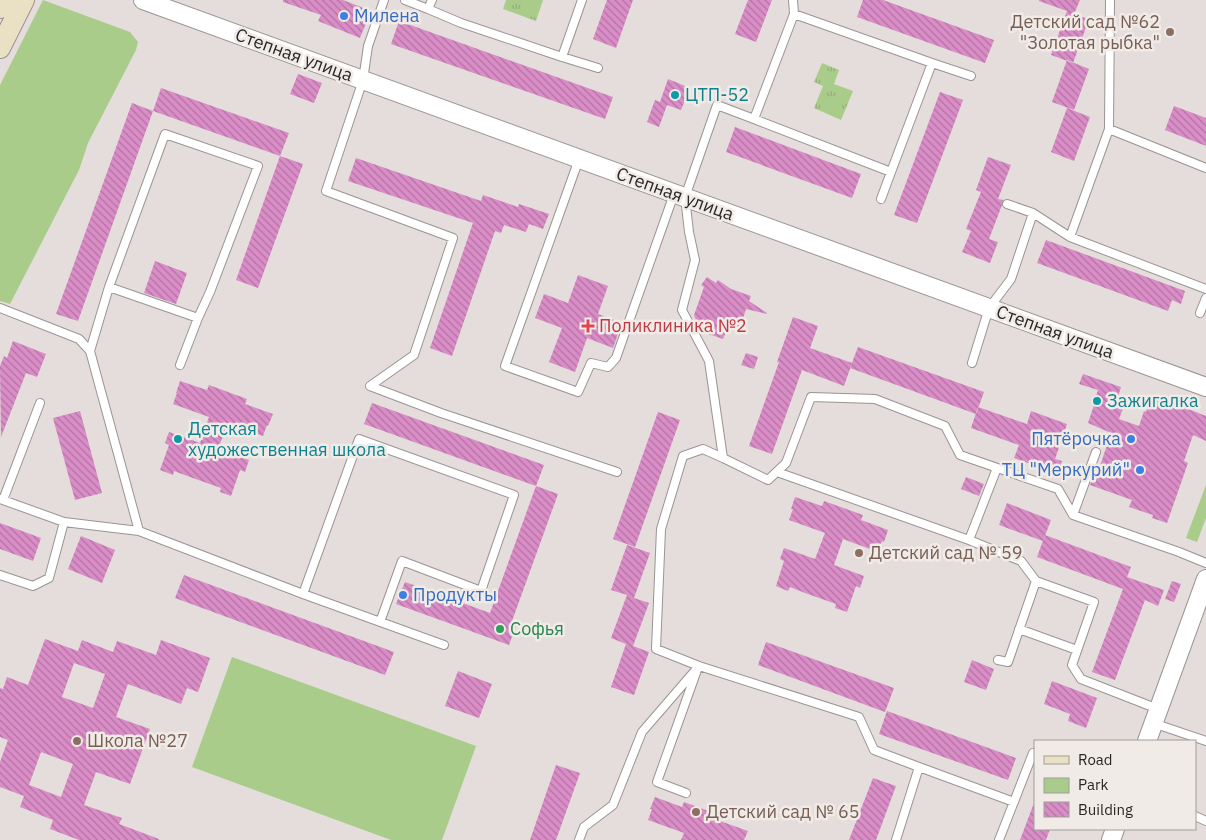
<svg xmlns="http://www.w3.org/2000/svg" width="1206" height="840" font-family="'IBM Plex Sans',sans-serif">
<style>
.green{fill:#aacc8a}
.park{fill:url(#park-tufts)}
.building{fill:url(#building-back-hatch);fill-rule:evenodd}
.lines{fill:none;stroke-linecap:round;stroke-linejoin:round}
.service-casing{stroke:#9a9492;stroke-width:10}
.tertiary-casing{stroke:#9a9492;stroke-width:20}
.secondary-casing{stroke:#9a9492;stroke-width:22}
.service{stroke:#fff;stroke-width:8}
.tertiary{stroke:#fff;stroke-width:18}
.secondary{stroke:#eae0c4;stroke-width:20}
.shop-dot{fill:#3f7fe0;stroke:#f1ebe8;stroke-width:2}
.education-dot{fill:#8d6e63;stroke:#f1ebe8;stroke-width:2}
.culture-dot{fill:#0f9aa8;stroke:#f1ebe8;stroke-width:2}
.health-dot{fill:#e0444e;stroke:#f1ebe8;stroke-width:2}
.leisure-dot{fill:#2e9e5b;stroke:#f1ebe8;stroke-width:2}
.labels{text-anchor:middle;stroke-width:5;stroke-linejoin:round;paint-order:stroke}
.shop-label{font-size:18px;fill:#366cbe;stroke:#f1ebe8;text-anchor:start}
.education-label{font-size:18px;fill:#785e54;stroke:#f1ebe8;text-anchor:start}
.street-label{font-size:18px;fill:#292726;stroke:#f1ebe8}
.culture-label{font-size:18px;fill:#0d838f;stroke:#f1ebe8;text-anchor:start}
.health-label{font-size:18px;fill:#be3a42;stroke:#f1ebe8;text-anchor:start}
.leisure-label{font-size:18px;fill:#27864d;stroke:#f1ebe8;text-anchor:start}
</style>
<defs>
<pattern id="park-tufts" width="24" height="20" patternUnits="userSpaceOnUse" patternTransform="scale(1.25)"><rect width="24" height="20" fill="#aacc8a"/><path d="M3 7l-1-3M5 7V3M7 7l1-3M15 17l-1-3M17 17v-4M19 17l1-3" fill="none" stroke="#92af77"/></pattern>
<pattern id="building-back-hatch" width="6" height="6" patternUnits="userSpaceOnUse" patternTransform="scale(1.25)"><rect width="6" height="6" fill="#da8dc7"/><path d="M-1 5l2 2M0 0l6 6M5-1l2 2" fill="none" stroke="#b173a1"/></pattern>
</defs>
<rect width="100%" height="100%" fill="#e4dddb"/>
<path class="green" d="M 43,0 L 130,32 L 138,42 L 136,50 L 88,143 L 79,170 L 10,304 L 0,301 L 0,85 Z
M 1206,485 L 1206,518 L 1197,542 L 1186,538 Z
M 232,657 L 476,746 L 442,840 L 391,840 L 192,767 Z"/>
<path class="park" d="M 506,0 L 543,0 L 536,21 L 503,9 Z
M 822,63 L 839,70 L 834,84 L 853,91 L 841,120 L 814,108 L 823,86 L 814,82 Z"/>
<path class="building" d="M 283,0 L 343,0 L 371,11 L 360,38 L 318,21 L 321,15 L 283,2 Z
M 607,0 L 633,0 L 616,48 L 593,39 Z
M 748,0 L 772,0 L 756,42 L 735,34 Z
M 863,0 L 883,0 L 994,40 L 985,63 L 857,17 Z
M 1039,0 L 1080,0 L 1074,14 L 1070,13 L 1089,19 L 1073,63 L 1051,55 L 1067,11 L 1039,1 Z
M 399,21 L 613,97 L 605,119 L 391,44 Z
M 1067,60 L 1089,69 L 1074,110 L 1052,102 Z
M 298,74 L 322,83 L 314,103 L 290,94 Z
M 668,79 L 690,88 L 681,110 L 667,105 L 659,127 L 647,122 L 655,100 L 660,102 Z
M 161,88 L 289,133 L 280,156 L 153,111 Z
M 940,92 L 963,100 L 917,223 L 894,215 Z
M 132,103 L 153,111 L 78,321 L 56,314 Z
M 1174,106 L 1206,118 L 1206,146 L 1165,130 Z
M 1067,108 L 1090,117 L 1074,161 L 1051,152 Z
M 735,127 L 861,174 L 852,198 L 726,152 Z
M 280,156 L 303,164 L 258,288 L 236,280 Z
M 988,157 L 1011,165 L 998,199 L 1003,200 L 1002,205 L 989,239 L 998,242 L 990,263 L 962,252 L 971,231 L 966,229 L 981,192 L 976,190 Z
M 356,158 L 481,201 L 483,195 L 518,207 L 519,204 L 549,214 L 543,229 L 529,224 L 526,232 L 504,225 L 501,233 L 495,231 L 452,356 L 430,348 L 473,223 L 348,181 Z
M 1046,240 L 1185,291 L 1181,304 L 1172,300 L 1168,311 L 1037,263 Z
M 155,261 L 187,273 L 176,304 L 144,293 Z
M 578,275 L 608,286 L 598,314 L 622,323 L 613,348 L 587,338 L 575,372 L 549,362 L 562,328 L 535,318 L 544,294 L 568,303 Z
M 707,277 L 716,283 L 718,280 L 731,289 L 751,296 L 749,301 L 767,313 L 767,314 L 746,309 L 739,331 L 728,327 L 723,339 L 700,331 L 694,315 L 704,287 L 701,285 Z
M 793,317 L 818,326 L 810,348 L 852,363 L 844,386 L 802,370 L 772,454 L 749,446 L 779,362 L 777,362 Z
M 13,341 L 46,354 L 37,377 L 26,373 L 1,437 L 0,366 L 4,356 L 7,358 Z
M 858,347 L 984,392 L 976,414 L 850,368 Z
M 746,353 L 758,357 L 754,369 L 741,365 Z
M 1083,374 L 1121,387 L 1116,403 L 1124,406 L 1119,419 L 1139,426 L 1144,411 L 1146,412 L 1152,395 L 1206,416 L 1206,441 L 1193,435 L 1184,461 L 1188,463 L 1167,523 L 1152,518 L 1153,515 L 1129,507 L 1132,500 L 1090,485 L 1096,468 L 1099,469 L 1111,433 L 1088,423 L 1095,402 L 1094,402 L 1098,390 L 1079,384 Z
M 180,381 L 207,390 L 209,385 L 247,399 L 245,404 L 273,414 L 268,426 L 267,425 L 263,436 L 228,423 L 218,449 L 249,460 L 245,472 L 240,470 L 231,496 L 220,492 L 221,488 L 190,477 L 174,471 L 173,475 L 160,470 L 169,445 L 165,443 L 169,432 L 200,443 L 209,417 L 173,404 L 177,393 L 176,393 Z
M 372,403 L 544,465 L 536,486 L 364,424 Z
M 978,407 L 1027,424 L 1031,411 L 1067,424 L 1055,459 L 1062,461 L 1058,474 L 1014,458 L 1019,445 L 971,428 Z
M 80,411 L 102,493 L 75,500 L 53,418 Z
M 658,412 L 680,420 L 635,547 L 613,539 Z
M 966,477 L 984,484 L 979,496 L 961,489 Z
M 536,486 L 558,494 L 512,621 L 517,623 L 509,645 L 396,604 L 405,582 L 490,613 Z
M 795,497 L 822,506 L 824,501 L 863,515 L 861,520 L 888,530 L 884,542 L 882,541 L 878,552 L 843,539 L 834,565 L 864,576 L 860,588 L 856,586 L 847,612 L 835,608 L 836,604 L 805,593 L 790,587 L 788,591 L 776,586 L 784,561 L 780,559 L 784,548 L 815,559 L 825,533 L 789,520 L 793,509 L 791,509 Z
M 1007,503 L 1051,520 L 1043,541 L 999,525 Z
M 0,523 L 41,538 L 33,561 L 0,549 Z
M 1045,535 L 1131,567 L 1127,577 L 1164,590 L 1158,606 L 1145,600 L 1115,680 L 1092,672 L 1123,589 L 1037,557 Z
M 81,536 L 115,550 L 102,583 L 68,569 Z
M 627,545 L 650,553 L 634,598 L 649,603 L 633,646 L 649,652 L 634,695 L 611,687 L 626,644 L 611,638 L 627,595 L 611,590 Z
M 184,575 L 394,652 L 385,675 L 175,598 Z
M 1172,581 L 1181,584 L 1174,602 L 1165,599 Z
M 45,639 L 78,651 L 82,640 L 113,652 L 117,641 L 156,655 L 161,640 L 210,658 L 198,692 L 187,688 L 181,704 L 128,684 L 116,717 L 150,729 L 130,784 L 96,772 L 84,805 L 122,818 L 119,824 L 159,839 L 159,840 L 79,840 L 50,829 L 53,820 L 20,807 L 24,796 L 0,787 L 0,762 L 8,740 L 0,737 L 0,688 L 3,689 L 7,677 L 28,685 ZM 74,663 L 105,674 L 93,708 L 62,697 ZM 41,752 L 73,764 L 61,797 L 29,785 Z
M 766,642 L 894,688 L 885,712 L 758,665 Z
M 972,660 L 994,669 L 986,690 L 964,682 Z
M 458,671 L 492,684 L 479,718 L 445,706 Z
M 1052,681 L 1097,698 L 1086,728 L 1068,721 L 1070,714 L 1044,704 Z
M 887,711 L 1016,758 L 1008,780 L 879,734 Z
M 556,765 L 580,773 L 556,840 L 530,840 Z
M 873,778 L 896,786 L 876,840 L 849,840 Z
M 655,797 L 682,807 L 684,802 L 722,816 L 720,821 L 748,831 L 744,840 L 681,840 L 684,833 L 648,820 L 652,809 L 650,809 Z
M 1034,803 L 1035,803 L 1035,829 L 1050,829 L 1046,840 L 1020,840 Z"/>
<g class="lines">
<g class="service-casing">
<path id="service" d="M 405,0 L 428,9 L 432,0
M 793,0 L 794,14 L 754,119 L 717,105 L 685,197 L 689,232 L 695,260 L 682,310 L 709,361 L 723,458 L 768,480 L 786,463 L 811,397 L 875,399 L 945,426 L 960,455 L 1058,489 L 1073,515 L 1179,552 L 1206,563
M 428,9 L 461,23 L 562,57 L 582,0
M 562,57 L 598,68
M 932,63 L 971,76
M 754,119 L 891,172 L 932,63 L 794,14
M 1109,129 L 1206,168
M 579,159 L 505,366 L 578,392 L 591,363 L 608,367 L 616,358 L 674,194
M 881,199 L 891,172
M 1007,204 L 1033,213
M 1070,237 L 1206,289
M 109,287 L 198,318
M 0,308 L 79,339 L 90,351 L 139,531 L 303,594 L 444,645
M 1200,313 L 1206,298
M 90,351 L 109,287 L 165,134 L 258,166 L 210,292 L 198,318 L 180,365
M 972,363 L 989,308 L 1011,279 L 1033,213 L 1070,237 L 1109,129 L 1110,0
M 370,386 L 414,355 L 453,238 L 326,191 L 363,80 L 368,46 L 384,0
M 370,386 L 441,413 L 617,472
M 723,458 L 703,449 L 683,456 L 661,529 L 656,649 L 699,666 L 859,717 L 874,750 L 919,767 L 896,840
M 997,468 L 969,540 L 1021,561 L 1036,581 L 1008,662 L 998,660
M 777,472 L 969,540
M 0,499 L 64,522
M 3,500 L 40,403
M 1073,515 L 1096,452
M 0,575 L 33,586 L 49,578 L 64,522 L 139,531
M 1036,581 L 1094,602 L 1072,665 L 1081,679 L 1158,709
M 303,594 L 359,439 L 514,495 L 481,591 L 402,561 L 380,622
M 1019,629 L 1077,650
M 1153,723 L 1206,741
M 919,767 L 1014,802
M 686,793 L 657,782 L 697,670
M 1195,816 L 1206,821
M 579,840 L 584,827 L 613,805 L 642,732 L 699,666
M 999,840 L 1033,753"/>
</g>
<g class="tertiary-casing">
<path id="tertiary" d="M 143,0 L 1206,387
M 1147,741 L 1206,579
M 1111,840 L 1115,829"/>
</g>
<g class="secondary-casing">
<path id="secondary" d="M 0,8 L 4,0
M 0,48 L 24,0"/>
</g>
<use href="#service" class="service"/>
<use href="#tertiary" class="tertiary"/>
<use href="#secondary" class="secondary"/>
</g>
<g class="shop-dot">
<circle cx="344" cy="16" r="5"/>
<circle cx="1131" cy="439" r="5"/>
<circle cx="1140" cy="470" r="5"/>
<circle cx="403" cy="595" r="5"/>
</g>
<g class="education-dot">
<circle cx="1170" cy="32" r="5"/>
<circle cx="859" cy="553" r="5"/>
<circle cx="77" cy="741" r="5"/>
<circle cx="696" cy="812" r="5"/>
</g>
<g class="culture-dot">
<circle cx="675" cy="95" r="5"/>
<circle cx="1097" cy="401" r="5"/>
<circle cx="178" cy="439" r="5"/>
</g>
<path class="health-dot" d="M585.5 318.5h5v5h5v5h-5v5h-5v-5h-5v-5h5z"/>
<circle class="leisure-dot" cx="500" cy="629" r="5"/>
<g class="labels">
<g class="shop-label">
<text x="354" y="22">Милена</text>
<text x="1121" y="445" text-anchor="end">Пятёрочка</text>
<text x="1130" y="476" text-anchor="end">ТЦ "Меркурий"</text>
<text x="413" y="601">Продукты</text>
</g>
<g class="education-label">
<text x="1160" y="28" text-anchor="end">Детский сад №62<tspan x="1160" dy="21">"Золотая рыбка"</tspan></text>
<text x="869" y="559">Детский сад № 59</text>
<text x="87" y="747">Школа №27</text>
<text x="706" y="818">Детский сад № 65</text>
</g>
<g class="street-label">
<text transform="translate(294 55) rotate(20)" y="6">Степная улица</text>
<text transform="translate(675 194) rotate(20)" y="6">Степная улица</text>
<text transform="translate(1055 332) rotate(20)" y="6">Степная улица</text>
</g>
<g class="culture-label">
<text x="685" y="101">ЦТП-52</text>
<text x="1107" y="407">Зажигалка</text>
<text x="188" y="435">Детская<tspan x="188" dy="21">художественная школа</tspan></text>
</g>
<g class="health-label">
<text x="599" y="332">Поликлиника №2</text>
</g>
<g class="leisure-label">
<text x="510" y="635">Софья</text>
</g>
</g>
<rect x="1034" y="740" width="162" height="90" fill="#f1ebe8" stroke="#a19d9a"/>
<rect x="1044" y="756" width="25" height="8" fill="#eae0c4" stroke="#a19d9a"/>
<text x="1078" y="765" font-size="15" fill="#292726">Road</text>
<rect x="1044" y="778" width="25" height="15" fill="#aacc8a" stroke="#a19d9a"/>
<text x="1078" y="790" font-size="15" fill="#292726">Park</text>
<rect x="1044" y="802" width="25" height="15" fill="url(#building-back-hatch)" stroke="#a19d9a"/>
<text x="1078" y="815" font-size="15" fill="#292726">Building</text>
</svg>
